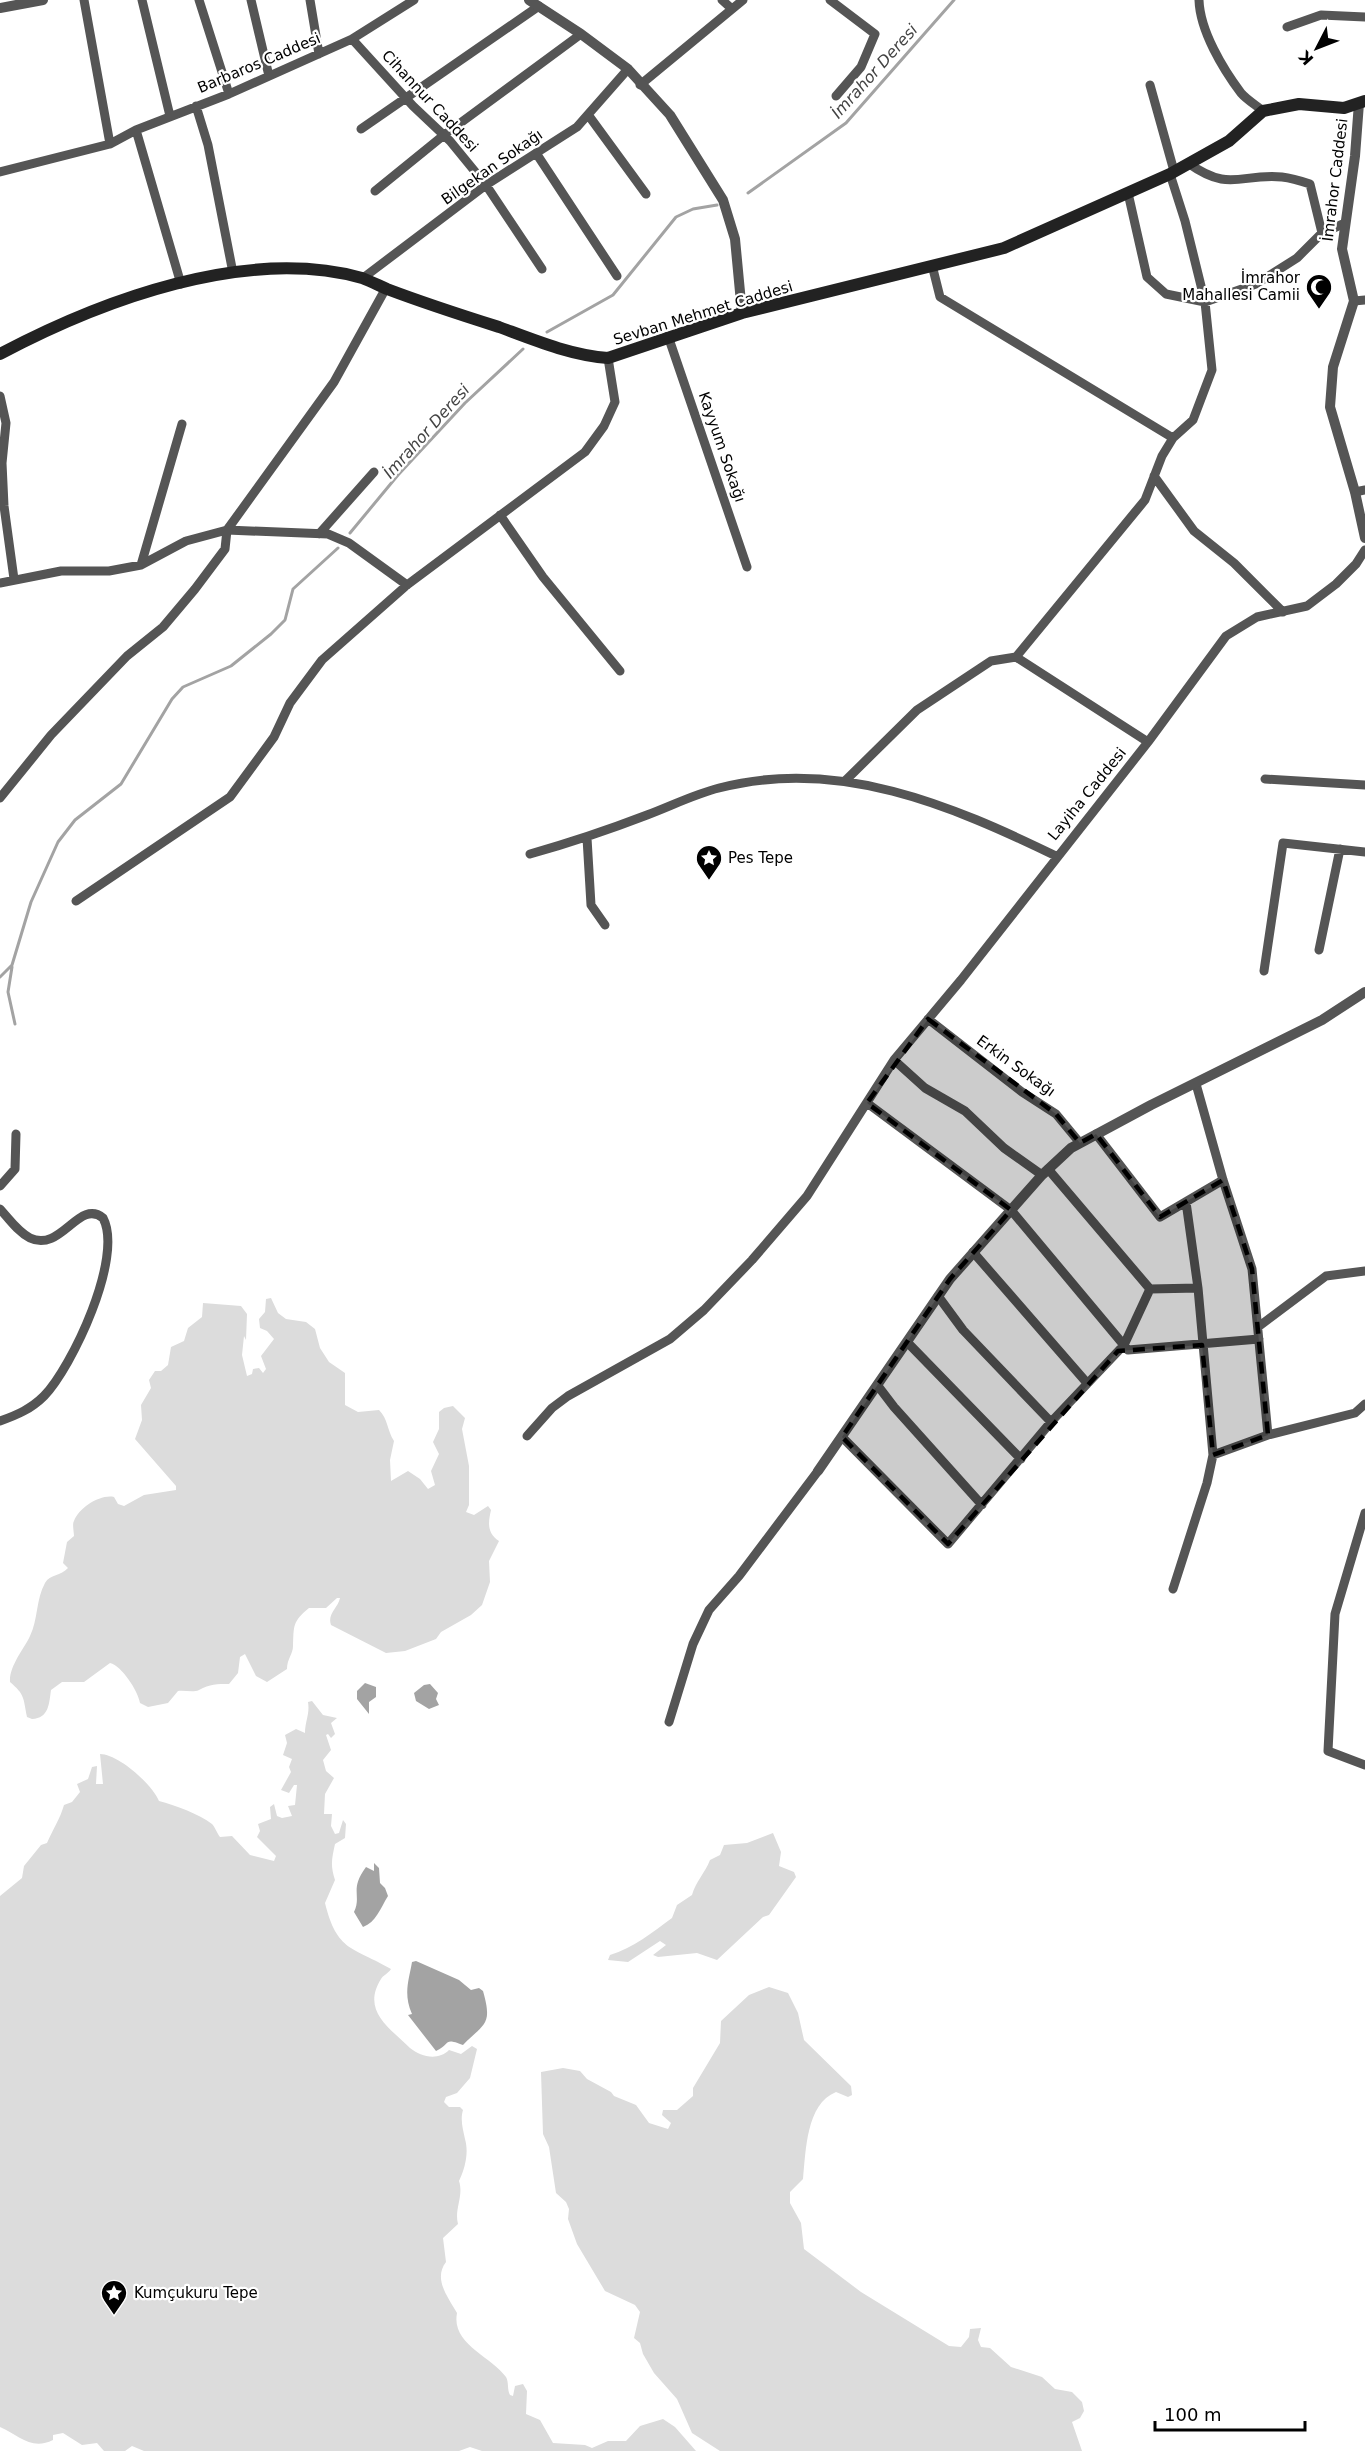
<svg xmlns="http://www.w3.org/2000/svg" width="1365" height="2451" font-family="'DejaVu Sans',sans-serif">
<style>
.green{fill:#dcdcdc}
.water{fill:#a3a3a3}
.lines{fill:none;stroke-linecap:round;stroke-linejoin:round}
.stream{stroke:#a3a3a3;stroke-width:3}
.minor{stroke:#555;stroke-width:9}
.tertiary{stroke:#555;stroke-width:10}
.secondary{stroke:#222;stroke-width:12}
.marked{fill:#000;fill-opacity:0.2;stroke:#000;stroke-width:4.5;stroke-dasharray:12 8;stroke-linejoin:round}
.labels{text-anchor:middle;stroke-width:4.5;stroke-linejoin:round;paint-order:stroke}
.street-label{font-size:15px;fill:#000;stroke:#fff}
.poi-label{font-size:15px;fill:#000;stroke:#fff;text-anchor:start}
.water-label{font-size:16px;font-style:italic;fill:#444;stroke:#fff}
</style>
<rect width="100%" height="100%" fill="#fff"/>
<path class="green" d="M 271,1298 L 278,1313 L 286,1319 L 306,1322 L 315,1329 L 320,1348 L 329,1362 L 345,1373 L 345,1405 L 358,1412 L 379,1410 C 388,1419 387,1430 394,1441 L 390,1460 L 391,1481 L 408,1471 L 420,1479 L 428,1489 L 435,1485 L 431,1471 L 439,1454 L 433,1442 L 439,1429 L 439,1412 L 444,1408 L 453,1406 L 465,1418 L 462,1429 L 469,1466 L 469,1505 L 466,1512 L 474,1515 L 488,1506 L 491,1510 C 488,1523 487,1533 499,1541 L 489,1561 L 490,1582 L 482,1605 L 471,1615 L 441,1632 L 436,1639 L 405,1651 L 386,1653 L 331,1625 C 327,1614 338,1608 340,1598 L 337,1598 L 326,1608 L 309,1608 C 292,1622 294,1626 293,1646 C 293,1654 287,1659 287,1669 L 267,1682 L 256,1676 L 245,1654 L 240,1657 L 238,1673 L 229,1684 C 217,1684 210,1684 199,1690 C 193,1693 185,1690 178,1691 L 168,1703 L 148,1707 L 140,1703 C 138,1691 122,1666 110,1663 L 84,1682 L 62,1682 L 51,1690 C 49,1704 49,1718 32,1719 L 27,1717 C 23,1697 25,1695 10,1682 C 9,1666 24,1649 30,1636 C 38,1620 36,1599 45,1583 C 50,1574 61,1576 68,1568 L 63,1563 L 67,1542 L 74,1536 C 74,1532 72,1524 74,1521 C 79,1508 100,1494 114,1497 L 118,1504 L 124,1506 L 144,1495 L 176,1490 L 176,1486 L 135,1439 L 142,1420 L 141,1405 L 151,1388 L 149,1380 L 155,1371 L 161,1371 L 168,1365 L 171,1347 L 184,1341 L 188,1328 L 202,1317 L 203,1303 L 241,1306 L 247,1314 L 246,1340 L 244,1336 L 242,1355 L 247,1376 L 252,1374 L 253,1369 L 259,1368 L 263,1373 L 266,1369 L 261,1356 L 274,1339 L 267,1331 L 260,1328 L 259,1319 L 265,1312 L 266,1299 Z
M 312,1701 L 323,1715 L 337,1718 L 331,1723 L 335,1734 L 331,1738 L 328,1734 L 326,1735 L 331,1750 L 323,1760 L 326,1771 L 334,1778 L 325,1794 L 324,1814 L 332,1814 L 331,1826 L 335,1834 L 339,1833 L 343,1820 L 346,1824 L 345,1838 L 335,1844 C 332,1858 330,1865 335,1880 L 325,1903 C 337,1952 353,1947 391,1969 C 388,1974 383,1975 381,1979 C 361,2011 390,2028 410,2048 C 421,2057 438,2061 449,2050 L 461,2054 L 472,2046 L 477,2049 L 470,2078 L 457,2093 L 446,2097 L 444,2102 L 449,2107 L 460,2107 L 463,2110 C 460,2120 463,2129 465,2139 C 469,2153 465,2168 459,2181 C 464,2196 454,2209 458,2224 L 443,2238 L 446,2262 C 433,2279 448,2297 457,2313 C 451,2344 491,2356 506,2377 C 509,2382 507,2390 510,2395 L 513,2396 L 515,2386 L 523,2384 L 527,2391 L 526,2414 L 540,2420 L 553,2443 L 585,2445 L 592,2448 L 608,2441 L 626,2441 L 640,2426 L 663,2419 L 675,2427 L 696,2451 L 482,2451 L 470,2447 L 459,2451 L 144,2451 L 132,2446 L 125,2451 L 104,2451 L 97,2443 L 82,2445 L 63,2433 L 53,2435 L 53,2440 C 31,2451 19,2435 0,2427 L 0,1896 L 22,1878 L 24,1866 L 41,1845 L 47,1843 C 53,1829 60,1819 64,1805 L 72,1802 L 80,1792 L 77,1784 L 88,1779 L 92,1767 L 97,1766 L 96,1784 L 103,1784 L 100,1754 C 118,1754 152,1784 159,1801 C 175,1805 199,1814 212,1824 C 215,1827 217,1833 220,1837 L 232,1836 L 250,1855 L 274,1861 L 276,1856 L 257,1837 L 260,1831 L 258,1824 L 271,1819 L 270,1807 L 274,1804 L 277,1816 L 282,1818 L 292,1816 L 288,1806 L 295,1805 L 297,1785 L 294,1785 L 289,1793 L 281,1790 L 291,1772 L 289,1767 L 292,1759 L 283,1755 L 287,1743 L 285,1735 L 296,1729 L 305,1733 C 305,1721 310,1714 308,1702 Z
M 773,1833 L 781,1852 L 779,1866 L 794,1872 L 796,1877 L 769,1915 L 763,1917 L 717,1960 L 697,1953 L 658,1957 L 653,1955 L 666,1945 L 660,1941 L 628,1962 L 608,1960 L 610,1955 C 633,1948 653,1932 672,1918 L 677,1905 L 692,1895 C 696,1881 705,1873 710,1860 L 720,1855 L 724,1845 L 747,1843 Z
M 769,1987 L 788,1993 L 798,2013 L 804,2040 L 851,2086 L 852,2095 L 848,2097 L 836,2092 C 806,2104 806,2151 803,2179 L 790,2192 L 790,2203 L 801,2223 L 804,2249 L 861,2292 L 949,2346 L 961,2347 L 969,2337 L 970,2329 L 981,2328 L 978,2340 L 981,2347 L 990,2348 L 1011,2367 L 1042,2377 L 1055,2389 L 1072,2392 L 1082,2402 L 1084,2411 L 1080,2418 L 1072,2422 L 1082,2451 L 720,2451 L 692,2433 L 677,2399 L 654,2373 L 643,2354 L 640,2343 L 634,2338 L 640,2312 L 635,2305 L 605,2291 L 577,2244 L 568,2219 L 569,2209 L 566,2202 L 556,2193 L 549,2147 L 543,2134 L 541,2072 L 563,2068 L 580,2071 L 587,2079 L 611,2092 L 614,2096 L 636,2105 L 649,2123 L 668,2129 L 671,2123 L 662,2115 L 663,2110 L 677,2110 L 693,2096 L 693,2088 L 720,2043 L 721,2021 L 749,1995 Z"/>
<path class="water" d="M 365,1683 L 376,1687 L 376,1697 L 369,1702 L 369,1714 L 357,1699 L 357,1691 Z
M 430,1684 L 438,1693 L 436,1699 L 439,1705 L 429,1709 L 416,1701 L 414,1693 L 424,1685 Z
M 374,1863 L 379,1868 L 380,1883 L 385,1888 L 388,1896 C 380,1909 376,1922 363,1927 L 354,1912 C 362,1895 349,1890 366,1867 L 374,1871 Z
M 416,1961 L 459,1980 L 471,1990 L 479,1988 L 483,1991 C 493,2026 484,2023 463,2045 C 443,2037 451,2044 436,2051 L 408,2015 L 412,2014 C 403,1994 409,1980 412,1962 Z"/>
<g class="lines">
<path class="stream" d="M 748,193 L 846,123 L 954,0
M 547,332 L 613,295 L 676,217 L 693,209 L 717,205
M 350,533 L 398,475 L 465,403 L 523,349
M 12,967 L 8,992 L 15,1024
M 0,977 L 12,965 L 31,902 L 58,842 L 75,820 L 121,784 L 172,699 L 183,687 L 231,666 L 271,634 L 285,620 L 293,589 L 338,548"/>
<path class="minor" d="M 84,0 L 110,144
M 142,0 L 170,116
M 199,0 L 229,94
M 251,0 L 269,76
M 310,0 L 319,54
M 722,0 L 732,9
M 830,0 L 875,34 L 861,67 L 836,96
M 1199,0 C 1200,31 1223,69 1241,93 C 1247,100 1256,105 1263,111
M 1287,27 L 1321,15 L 1365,17
M 352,39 L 413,106 L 450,141 L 486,185 L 542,269
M 640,85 L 743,0
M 1150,85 L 1174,171
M 196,106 L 208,145 L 233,273
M 589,116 L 646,194
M 361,129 L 539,6
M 136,130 L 181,284
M 536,153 L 617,276
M 1188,163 C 1230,193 1240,173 1282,177 C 1291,178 1301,181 1310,184 L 1322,233
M 0,172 L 110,144 L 136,130 L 229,94 L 352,39 L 414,0
M 375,191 L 444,135 L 581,34
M 1128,193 L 1147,277 L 1166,294 L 1205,302 L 1256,284 L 1297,258 L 1322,233 L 1343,224
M 932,265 L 940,297 L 1173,438
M 363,278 L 486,185 L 577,127 L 628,69
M 1354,301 L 1365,300
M 668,336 L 747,567
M 0,396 L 6,423 L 2,463 L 4,506 L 14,579
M 1154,476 L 1194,531 L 1234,563 L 1283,612
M 1355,492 L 1365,490
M 500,515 L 543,577 L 620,671
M 319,534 L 374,472
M 141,565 L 182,424
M 0,583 L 61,571 L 109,571 L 141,565 L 186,541 L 227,530 L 328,534 L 349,543 L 407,585
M 1016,657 L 1148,742
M 1265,779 L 1365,785
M 846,780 L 917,710 L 991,661 L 1016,657 L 1145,500 L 1162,456 L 1173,438 L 1193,420 L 1212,370 L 1205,302 L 1185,221 L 1170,174
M 0,798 L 51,735 L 127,656 L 163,627 L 195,589 L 225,549 L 227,530 L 334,382 L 386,288
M 587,838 L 591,905 L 605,925
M 530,854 C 569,843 608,830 647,815 C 671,806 695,794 719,788 C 838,757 951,805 1056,856
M 76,901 L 230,797 L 274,737 L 290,703 L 322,660 L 407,585 L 585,452 L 604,426 L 615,402 L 608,358
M 1319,950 L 1340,849
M 1264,971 L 1283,843 L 1365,852
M 928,1019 L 1022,1092 L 1056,1114 L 1080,1143
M 894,1060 L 925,1088 L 965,1111 L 1004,1148 L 1042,1175
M 1196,1084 L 1223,1180 L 1252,1269 L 1268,1435
M 867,1103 L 1011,1210 L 1128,1350 L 1259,1339
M 1096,1134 L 1160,1217 L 1223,1180
M 1048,1169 L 1150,1289 L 1198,1288
M 0,1186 L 15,1169 L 16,1134
M 0,1209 C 9,1219 18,1232 30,1238 C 61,1253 79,1198 103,1218 C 124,1257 72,1367 44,1396 C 31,1409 17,1415 0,1421
M 973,1252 L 1087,1383
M 938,1296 L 963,1330 L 1051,1422
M 1258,1327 L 1326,1276 L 1365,1271
M 907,1342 L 1021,1459
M 878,1386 L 894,1407 L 982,1505
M 527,1436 L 552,1408 L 568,1396 L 670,1339 L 704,1310 L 752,1260 L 807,1196 L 894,1060 L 961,980 L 1148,742 L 1226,636 L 1257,617 L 1307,606 L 1336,584 L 1356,564 L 1365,550
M 842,1437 L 948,1544 L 1051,1422 L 1124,1345 L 1150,1289
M 1213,1455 L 1268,1435 L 1355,1413 L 1365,1404
M 1365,1513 L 1335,1614 L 1328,1751 L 1365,1765
M 1173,1589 L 1207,1483 L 1213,1455 L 1198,1288 L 1186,1202
M 669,1722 L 693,1644 L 709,1610 L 739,1576 L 818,1471"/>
<path class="tertiary" d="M 529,0 L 581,34 L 628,69 L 670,115 L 723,200 L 735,239 L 742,313
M 0,8 L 43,0
M 1359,103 L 1355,156 L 1342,249 L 1354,301 L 1333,367 L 1330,407 L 1355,492 L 1365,538
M 818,1471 L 950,1279 L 1042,1175 L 1071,1148 L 1151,1105 L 1322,1020 L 1365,992"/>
<path class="secondary" d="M 0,354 C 102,300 246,246 362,278 C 370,281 378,285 387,289 C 424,303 461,315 499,327 C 534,340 570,355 608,358 L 742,313 L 1004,248 L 1170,174 L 1229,141 L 1263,111 L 1299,104 L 1344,108 L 1365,101"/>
</g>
<path class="marked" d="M 928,1019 L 1056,1114 L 1080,1143 L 1096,1134 L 1160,1217 L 1223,1180 L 1252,1269 L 1268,1435 L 1213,1455 L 1202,1345 L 1118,1351 L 948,1544 L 842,1437 L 950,1279 L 1011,1210 L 867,1103 Z"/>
<defs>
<g id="mosque-pin" transform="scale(1.35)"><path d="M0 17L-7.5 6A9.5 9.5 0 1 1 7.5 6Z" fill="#000" stroke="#fff"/><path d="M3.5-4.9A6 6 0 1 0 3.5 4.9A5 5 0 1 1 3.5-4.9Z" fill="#fff"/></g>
<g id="sight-pin" transform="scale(1.35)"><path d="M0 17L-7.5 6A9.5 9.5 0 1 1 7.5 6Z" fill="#000" stroke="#fff"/><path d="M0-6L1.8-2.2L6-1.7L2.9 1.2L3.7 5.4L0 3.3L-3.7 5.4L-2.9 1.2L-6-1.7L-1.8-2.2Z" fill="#fff"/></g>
</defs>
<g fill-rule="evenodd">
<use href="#mosque-pin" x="1319" y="287"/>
<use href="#sight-pin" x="709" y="858"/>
<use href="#sight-pin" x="114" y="2293"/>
</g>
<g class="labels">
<g class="street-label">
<text transform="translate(259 63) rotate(-23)" y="5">Barbaros Caddesi</text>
<text transform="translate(430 101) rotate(47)" y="5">Cihannur Caddesi</text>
<text transform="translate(492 167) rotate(-35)" y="5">Bilgekan Sokağı</text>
<text transform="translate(1335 180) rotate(-83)" y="5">İmrahor Caddesi</text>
<text transform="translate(703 313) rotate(-17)" y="5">Sevban Mehmet Caddesi</text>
<text transform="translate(722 447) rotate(71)" y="5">Kayyum Sokağı</text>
<text transform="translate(1087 794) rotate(-51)" y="5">Layiha Caddesi</text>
<text transform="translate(1016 1066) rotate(36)" y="5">Erkin Sokağı</text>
</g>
<g class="poi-label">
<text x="1300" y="283" text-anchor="end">İmrahor<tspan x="1300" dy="17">Mahallesi Camii</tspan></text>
<text x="728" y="863">Pes Tepe</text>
<text x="134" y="2298">Kumçukuru Tepe</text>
</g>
<g class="water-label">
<text transform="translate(874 71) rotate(-48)" y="6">İmrahor Deresi</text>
<text transform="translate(426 431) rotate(-48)" y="6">İmrahor Deresi</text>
</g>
</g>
<g transform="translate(1317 48) rotate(228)" stroke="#ffffff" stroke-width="4.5" paint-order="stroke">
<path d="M0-4.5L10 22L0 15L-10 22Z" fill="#000000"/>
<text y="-9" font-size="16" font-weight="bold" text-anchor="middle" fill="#000000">K</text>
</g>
<path d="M1155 2421v9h150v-9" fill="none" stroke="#000000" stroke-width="3"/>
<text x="1164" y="2421" font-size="18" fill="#000000" stroke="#ffffff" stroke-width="4.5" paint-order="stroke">100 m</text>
</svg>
